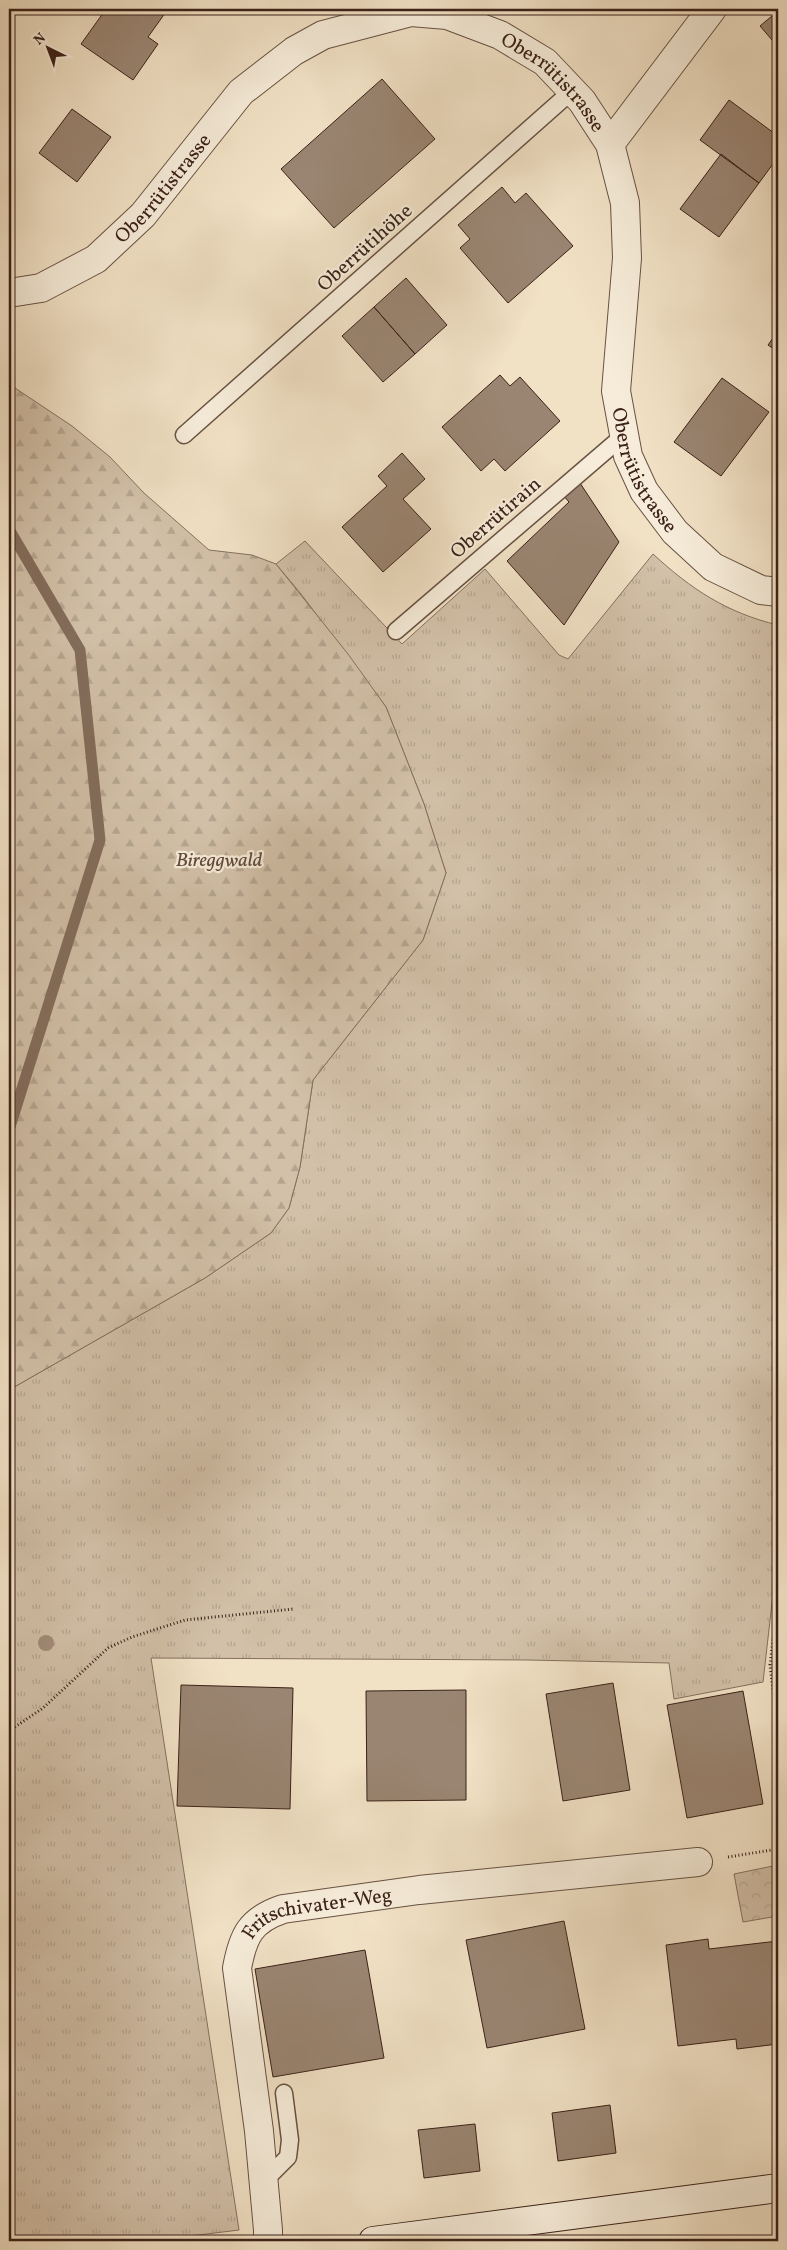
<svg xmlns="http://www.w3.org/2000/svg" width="787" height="2250" font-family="Vollkorn,serif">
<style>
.grass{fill:url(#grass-tufts);stroke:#867060}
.forest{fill:url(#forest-firs);stroke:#867060}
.park{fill:url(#park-crowns);stroke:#867060}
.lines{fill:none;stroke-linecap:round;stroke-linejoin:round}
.stream{stroke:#836d5c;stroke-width:11}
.building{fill:#9a8572;stroke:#3b2118}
.lane-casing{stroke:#685143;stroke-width:19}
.street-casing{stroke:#685143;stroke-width:30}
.secondary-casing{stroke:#3b2118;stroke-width:30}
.path{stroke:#3b2118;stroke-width:3;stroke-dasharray:1 2.5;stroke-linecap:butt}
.lane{stroke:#f6ecd9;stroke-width:16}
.street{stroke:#f6ecd9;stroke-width:28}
.secondary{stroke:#f6ecd9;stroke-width:28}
.tree{fill:#a28d7a}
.labels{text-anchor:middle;stroke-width:4.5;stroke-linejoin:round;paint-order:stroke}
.street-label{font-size:20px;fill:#3b2118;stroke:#f6ecd9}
.park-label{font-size:20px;font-style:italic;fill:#61493c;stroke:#f6ecd9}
</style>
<defs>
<pattern id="grass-tufts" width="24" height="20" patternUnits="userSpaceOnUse" patternTransform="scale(1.25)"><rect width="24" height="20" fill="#d2c0a8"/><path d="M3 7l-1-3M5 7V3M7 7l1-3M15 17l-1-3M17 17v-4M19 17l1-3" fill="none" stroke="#b5a590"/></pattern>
<pattern id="forest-firs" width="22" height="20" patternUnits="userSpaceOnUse" patternTransform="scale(1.25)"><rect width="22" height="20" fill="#d2c0a8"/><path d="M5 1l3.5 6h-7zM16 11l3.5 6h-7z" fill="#b5a590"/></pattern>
<pattern id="park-crowns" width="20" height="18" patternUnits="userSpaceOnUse" patternTransform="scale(1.25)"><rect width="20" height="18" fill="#d2c0a8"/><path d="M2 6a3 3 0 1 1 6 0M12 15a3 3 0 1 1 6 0" fill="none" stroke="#b5a590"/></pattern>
</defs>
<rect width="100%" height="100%" fill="#f1e1c5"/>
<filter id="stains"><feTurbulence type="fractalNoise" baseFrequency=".004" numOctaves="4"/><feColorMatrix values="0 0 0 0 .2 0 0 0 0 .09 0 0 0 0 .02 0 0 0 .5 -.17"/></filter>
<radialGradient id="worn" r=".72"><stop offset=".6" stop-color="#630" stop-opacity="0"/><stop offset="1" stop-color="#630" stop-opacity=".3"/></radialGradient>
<path class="grass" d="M 305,541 L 402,644 L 485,569 L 559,655 L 568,659 L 653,554 C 691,589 727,613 778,625 L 778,1550 L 763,1682 L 674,1699 L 669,1663 L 528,1660 L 151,1658 L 239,2230 L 150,2241 L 9,2241 L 9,1390 L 205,1278 L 271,1233 L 289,1208 L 300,1167 L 313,1080 L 423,940 L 446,873 L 424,804 L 386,707 L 301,594 L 276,564 Z"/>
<path class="forest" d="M 9,384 L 72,426 L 110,457 L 144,493 L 209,550 L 252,555 L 276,564 L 348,654 L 386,707 L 424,804 L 446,873 L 423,940 L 313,1080 L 300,1167 L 289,1208 L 271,1233 L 205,1278 L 9,1390 Z"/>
<path class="park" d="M 778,1865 L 778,1916 L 743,1922 L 734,1874 Z"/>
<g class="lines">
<path class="stream" d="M 9,529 L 80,650 L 100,840 L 9,1130"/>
</g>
<path class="building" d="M 106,9 L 168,9 L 148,37 L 158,44 L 133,80 L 81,44 Z
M 778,11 L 778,47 L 760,26 Z
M 382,79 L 435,139 L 334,228 L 281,169 Z
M 729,100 L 778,136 L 778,157 L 759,183 L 700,140 Z
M 72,109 L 111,137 L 77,182 L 39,153 Z
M 721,154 L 759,183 L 719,237 L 680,209 Z
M 502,187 L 515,203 L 526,193 L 573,246 L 508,303 L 460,248 L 470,239 L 458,225 Z
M 406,278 L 447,325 L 415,354 L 374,307 Z
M 374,307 L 415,354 L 383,382 L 342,336 Z
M 778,331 L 778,352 L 768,345 Z
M 500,375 L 510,386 L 520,377 L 560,421 L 505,471 L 494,459 L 481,471 L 442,427 Z
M 722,378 L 769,412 L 721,476 L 674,442 Z
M 402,453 L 425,479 L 403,499 L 431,529 L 383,572 L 342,527 L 387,486 L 378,476 Z
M 578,480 L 619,542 L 564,625 L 507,561 L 569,502 L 563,495 Z
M 613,1683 L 630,1790 L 563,1801 L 546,1694 Z
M 181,1685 L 293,1688 L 290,1809 L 177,1806 Z
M 466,1690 L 466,1800 L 367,1801 L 366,1691 Z
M 743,1691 L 763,1804 L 687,1818 L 667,1705 Z
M 564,1921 L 585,2029 L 487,2048 L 466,1940 Z
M 708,1939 L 709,1949 L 778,1941 L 778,2044 L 737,2049 L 736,2039 L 678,2046 L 666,1945 Z
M 365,1950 L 384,2058 L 273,2077 L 255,1969 Z
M 610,2105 L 616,2153 L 558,2161 L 552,2113 Z
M 475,2124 L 480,2171 L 424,2178 L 418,2130 Z
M 732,2237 L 733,2241 L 703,2241 Z"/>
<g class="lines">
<g class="lane-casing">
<path id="lane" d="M 184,435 L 573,90
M 396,631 L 623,436
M 264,2181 L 288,2157 L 290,2140 L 284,2093"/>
</g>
<g class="street-casing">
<g id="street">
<path d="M 610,144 L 712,9"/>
<path id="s1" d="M 9,293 L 41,288 L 96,259 L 143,215 L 241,92 L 294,51 L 323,35 L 411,12 L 447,15 L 500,35 L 545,62 L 582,101 L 610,144 L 625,203 L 627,258 L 616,391 L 628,456 L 644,491 L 675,532 L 713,567 L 761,590 L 778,592"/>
<path id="s2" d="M 268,2241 L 268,2230 L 259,2131 L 237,1968 C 243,1936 250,1920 283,1909 L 419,1890 L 698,1862"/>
</g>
</g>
<g class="secondary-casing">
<path id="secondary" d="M 373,2241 L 778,2188"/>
</g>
<path class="path" d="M 778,1598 L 770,1665 L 778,1731
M 9,1731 L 43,1708 L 108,1648 L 132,1637 L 185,1620 L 293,1609
M 728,1857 L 778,1849"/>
<use href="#lane" class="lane"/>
<use href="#street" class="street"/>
<use href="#secondary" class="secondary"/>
</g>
<circle class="tree" cx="46" cy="1643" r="8"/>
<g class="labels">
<g class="street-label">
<text dy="7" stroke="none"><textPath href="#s1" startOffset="672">Oberrütistrasse</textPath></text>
<text dy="7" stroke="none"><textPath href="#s1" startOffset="192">Oberrütistrasse</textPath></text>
<text transform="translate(364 247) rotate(-42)" y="7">Oberrütihöhe</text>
<text dy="7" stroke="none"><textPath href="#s1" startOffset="1092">Oberrütistrasse</textPath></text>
<text transform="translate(495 517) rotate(-41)" y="7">Oberrütirain</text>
<text dy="7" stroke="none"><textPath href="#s2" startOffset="386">Fritschivater-Weg</textPath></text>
</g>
<g class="park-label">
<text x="219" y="866">Bireggwald</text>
</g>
</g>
<rect width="787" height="2250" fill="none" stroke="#f1e1c5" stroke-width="30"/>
<rect x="10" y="10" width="767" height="2230" fill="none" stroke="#3b2118" stroke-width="2.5"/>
<rect x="15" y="15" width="757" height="2220" fill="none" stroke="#3b2118"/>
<g transform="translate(48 48) rotate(318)" stroke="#f6ecd9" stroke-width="4" paint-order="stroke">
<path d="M0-4L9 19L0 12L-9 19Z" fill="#3b2118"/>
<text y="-8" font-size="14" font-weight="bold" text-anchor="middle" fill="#3b2118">N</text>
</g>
<rect width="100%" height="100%" filter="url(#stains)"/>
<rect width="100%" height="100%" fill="url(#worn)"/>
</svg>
